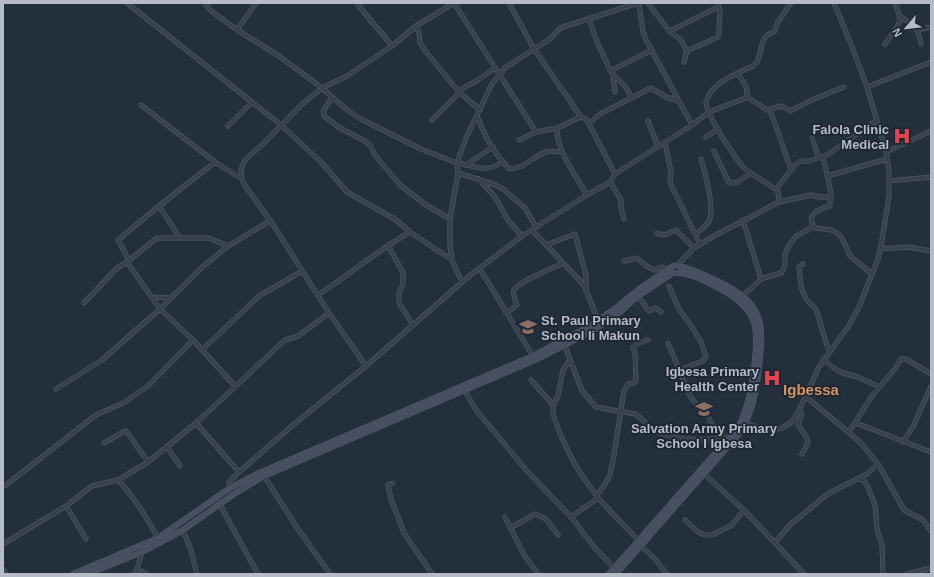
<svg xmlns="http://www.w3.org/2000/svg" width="934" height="577" font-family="Helvetica,sans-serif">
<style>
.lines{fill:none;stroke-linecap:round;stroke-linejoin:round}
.street-casing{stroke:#565f6c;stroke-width:5}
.secondary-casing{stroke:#565f6c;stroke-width:6}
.street{stroke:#38414e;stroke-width:4}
.secondary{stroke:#465061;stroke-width:5.5}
.labels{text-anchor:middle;stroke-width:3.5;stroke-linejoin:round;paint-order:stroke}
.poi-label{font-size:13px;font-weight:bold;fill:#b4bcc9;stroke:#1d2633;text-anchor:end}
.quarter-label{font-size:15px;font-weight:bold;fill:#d59563;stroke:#1d2633}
</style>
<rect width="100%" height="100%" fill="#242f3e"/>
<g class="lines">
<g class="street-casing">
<path id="street" d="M 127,3 L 281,125 L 322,163 L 347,192 L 396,220 L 410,232 L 452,260
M 205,3 L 210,10 L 237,30 L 279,56 L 322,88 L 347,110 L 361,119 L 421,149 L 457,163 C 468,164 481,171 493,167 C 496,166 499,163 502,162
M 357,3 C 367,18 381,31 392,46
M 454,3 L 536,132
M 509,3 L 534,49 L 581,117 L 586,119 L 589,124 L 615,174
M 639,3 L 643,32 L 646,40 L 692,125
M 648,3 L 670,32 L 680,39 L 687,51 L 684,62
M 900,16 C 913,26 918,26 921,44
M 589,19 L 597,42 L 611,72 L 625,86 L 632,98
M 416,26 L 419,33 L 420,43 L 427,53 L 458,91 L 480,110
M 237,30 L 256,3
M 917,30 L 931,27
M 670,31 L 718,7 L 718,3
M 885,44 C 897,25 905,26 895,3
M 687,51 L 718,37 L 719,33 L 720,10 L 718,7
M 610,71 L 652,50
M 613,75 L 615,92
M 867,87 L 931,62
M 458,91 L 478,80 L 495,68
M 747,97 L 767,110 L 782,106 L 790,111 L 814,99 L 844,87
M 332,98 L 323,111 L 324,116 L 340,128 L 365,141 L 370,145 L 375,155 L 400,185 L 426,205 L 450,219
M 141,105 L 215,162 L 242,179
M 770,110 L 791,169
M 477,115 C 483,134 495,154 509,169 C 526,168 533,156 546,152 C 551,150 558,152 562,152
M 432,120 L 460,92
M 648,121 L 658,146
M 589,124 L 600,114 L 651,88 L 666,97 L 679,101
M 228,126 L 252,102
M 557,128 C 556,150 576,176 587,195
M 706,137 L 718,129
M 812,138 L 819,158
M 519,140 L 536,132 L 557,128 L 581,117
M 665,143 L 671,172 L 670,181 L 672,187 L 700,244
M 714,151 L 729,183 L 736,183 L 751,173
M 886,152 L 931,131
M 822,157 C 825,162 831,191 831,197 C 830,201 829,203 830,206 C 818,209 805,215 815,228 L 832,230 L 841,236 L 850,256 L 872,274
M 466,165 L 493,147
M 458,173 L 493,184 L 503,189 L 525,208 L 536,227
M 827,176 L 887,159
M 479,179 L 495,197 L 508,220 L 522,236
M 889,181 L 931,177
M 610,182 L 621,200 L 621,207 L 624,219
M 776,189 L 795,165 L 801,161 L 809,161 L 827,155 L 877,120
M 779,202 L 811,195 L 819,197 L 831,197
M 159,206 L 180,238
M 743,220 L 761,279
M 532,230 L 584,285 L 598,320
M 657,233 L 664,235 L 676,230 L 694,248
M 696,234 C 700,230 707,226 709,221 C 715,209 705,172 701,159
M 388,245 L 403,273 L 403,284 L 399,293 L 399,303 L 413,325
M 546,245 L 575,234 L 586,275 L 586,289
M 880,249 L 908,247 L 931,251
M 129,260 L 118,240 L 159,206 L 215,162
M 624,261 L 637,258 L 646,266 L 655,270 L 662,267 L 666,270
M 127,262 L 160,309 L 193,340 L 235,386
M 803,264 L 799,267 L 801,287 L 806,299 L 816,309 L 829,352
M 677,265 L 694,248 L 714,236 L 779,202 L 778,191 L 745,169 L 742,166 C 731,151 710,121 706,103 C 709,86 730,76 744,70 C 750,67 754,67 757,62 C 763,50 759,36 774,32 L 778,22 L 791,3
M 480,269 L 533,356
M 462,282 L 452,260 L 450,246 L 450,219 L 458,173 L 457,163 L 466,138 L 492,84 L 506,67 L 550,39 L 560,28 L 638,3
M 669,286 L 679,309 L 692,327 L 701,342 L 706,357 L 703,361 L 679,370
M 318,295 C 349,275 377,251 410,232
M 638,296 L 649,311 L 656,308 L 661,312
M 743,296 L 761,279 L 781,273 L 785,266 L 785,254 L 788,247 L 796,236 L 808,230 L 813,225
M 152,297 L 171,298
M 84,303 L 117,268 L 127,262 L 157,238 L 209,238 L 228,246
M 506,313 L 517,305 C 516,301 512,294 514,290 C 518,282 553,268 563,263
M 668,343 L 690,396 L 698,407 L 705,410 L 713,426 L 724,437
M 565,346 L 582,391 L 596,407 L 635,414 C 642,418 647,426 655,430 C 669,440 706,442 723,436
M 202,350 L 259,296 L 302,271
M 570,360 L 563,370 L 558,396 L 553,405 L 553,414 L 561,436 L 575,465 L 598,498 L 639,541
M 823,360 L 840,372 L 858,377 L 879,387
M 366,366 L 329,313 L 272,223 L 244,184 L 242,179 L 241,170 L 245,160 L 264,143 L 301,105 L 322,88 L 347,76 L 392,46 L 416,26 L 454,3
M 531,380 L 553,405
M 56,389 L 102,360 L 160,309 L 200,269 L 228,246 L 270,221
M 465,391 L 476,410 L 527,471 L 571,517 L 595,548 L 614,568
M 805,396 L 860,442 L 878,464 L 904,510 L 923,520 L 931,531
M 799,410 L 802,414 L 798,425 L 807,438 L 808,443 L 802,454
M 196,423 L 239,472
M 746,423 L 762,429 L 772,430 L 782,428 L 792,422 L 799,410 L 819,367 L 848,327 L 859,307 L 878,259 L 881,246 L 889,197 L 889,170 L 886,152 L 867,87 L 851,44 L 834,3
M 856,423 L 931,452
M 849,432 L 872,396 L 895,369 L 901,359 L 906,359 L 931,374
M 903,442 L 914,425 L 931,386
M 104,443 L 125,431 L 127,432 L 148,462
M 167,447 L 180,466
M 704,474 L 744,510 L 804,574
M 264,476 L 296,526 L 330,574
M 859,479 L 863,480 L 867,485 L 875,505 L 877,529 L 882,545 L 883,574
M 118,480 C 135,498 146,516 158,538
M 393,483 L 388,485 L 391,499 L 404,533 L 432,574
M 6,485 L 96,415 L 123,403 L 148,386 L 193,340
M 230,488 L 229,482 L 239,472 L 293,425 L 366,366 L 468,277 L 522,236 L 587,195 L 610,182 L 615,174 L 692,125 L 709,112 L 746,98 C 750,88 742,81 737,73
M 597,495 L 603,487 L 610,475 L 614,455 L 624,391 L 628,384 L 634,383 L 636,380 L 635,353 L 633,347 L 639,343 L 648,340
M 219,503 L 258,574
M 66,506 L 86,539
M 505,517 L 524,555 L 538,574
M 571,517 L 598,498
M 685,520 L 698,532 L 705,535 L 712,535 L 732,525 L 744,510
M 510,528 L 535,514 L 546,519 L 558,535
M 183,530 L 191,550 L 197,574
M 775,542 L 791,524 L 829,493 L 867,474 L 878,464
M 3,544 L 66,506 L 92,486 L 118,480 L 148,462 L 196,423 L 285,340 L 298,336 L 329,313
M 641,546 L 655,559 L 667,574
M 3,569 L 6,574
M 137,569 L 146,574
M 134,574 L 137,569 L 142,552
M 907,574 L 931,568"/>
</g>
<g class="secondary-casing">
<path id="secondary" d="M 73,574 L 158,538 L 230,488 L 259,473 L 533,356 L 590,326 L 616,308 L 639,289 L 673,266
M 88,574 L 142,552 L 161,542 L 183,530 L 234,494 L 264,476 L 535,360 L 594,330 L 620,312 L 638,296 L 673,273
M 609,574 L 734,432 C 737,428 740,424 742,419 C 751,399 762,336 752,317 C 743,301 730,294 715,286 C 703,280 690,273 677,273
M 616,574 L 738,435 C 751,417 755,397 758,375 C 764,324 767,304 715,280 C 704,275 691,268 678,266"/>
</g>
<use href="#street" class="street"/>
<use href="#secondary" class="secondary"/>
</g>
<defs>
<g id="hospital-bare" transform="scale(1.38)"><path d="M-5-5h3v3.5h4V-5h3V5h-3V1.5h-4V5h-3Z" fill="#e0444e" stroke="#1d2633" stroke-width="2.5" paint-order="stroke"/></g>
<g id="school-bare" transform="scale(1.38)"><path d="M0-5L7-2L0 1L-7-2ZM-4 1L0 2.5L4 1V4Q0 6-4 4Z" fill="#8d6e63" stroke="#1d2633" stroke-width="2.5" paint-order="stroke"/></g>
</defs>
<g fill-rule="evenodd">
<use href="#hospital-bare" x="902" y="136"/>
<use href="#school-bare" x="528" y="327"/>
<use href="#hospital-bare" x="772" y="378"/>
<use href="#school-bare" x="704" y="409"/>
</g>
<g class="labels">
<g class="poi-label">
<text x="889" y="134">Falola Clinic<tspan x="889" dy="15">Medical</tspan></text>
<text x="541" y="325" text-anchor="start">St. Paul Primary<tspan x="541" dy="15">School Ii Makun</tspan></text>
<text x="759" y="376">Igbesa Primary<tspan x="759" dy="15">Health Center</tspan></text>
<text x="704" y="433" text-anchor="middle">Salvation Army Primary<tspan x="704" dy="15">School I Igbesa</tspan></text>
</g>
<g class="quarter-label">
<text x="811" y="395">Igbessa</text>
</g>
</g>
<rect width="934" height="577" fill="none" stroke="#b4bcc9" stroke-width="8"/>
<g transform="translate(906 28) rotate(242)" stroke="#1d2633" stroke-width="3" paint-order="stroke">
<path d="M0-3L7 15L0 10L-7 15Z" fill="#b4bcc9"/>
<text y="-6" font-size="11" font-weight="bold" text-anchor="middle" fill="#b4bcc9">N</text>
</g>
</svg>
